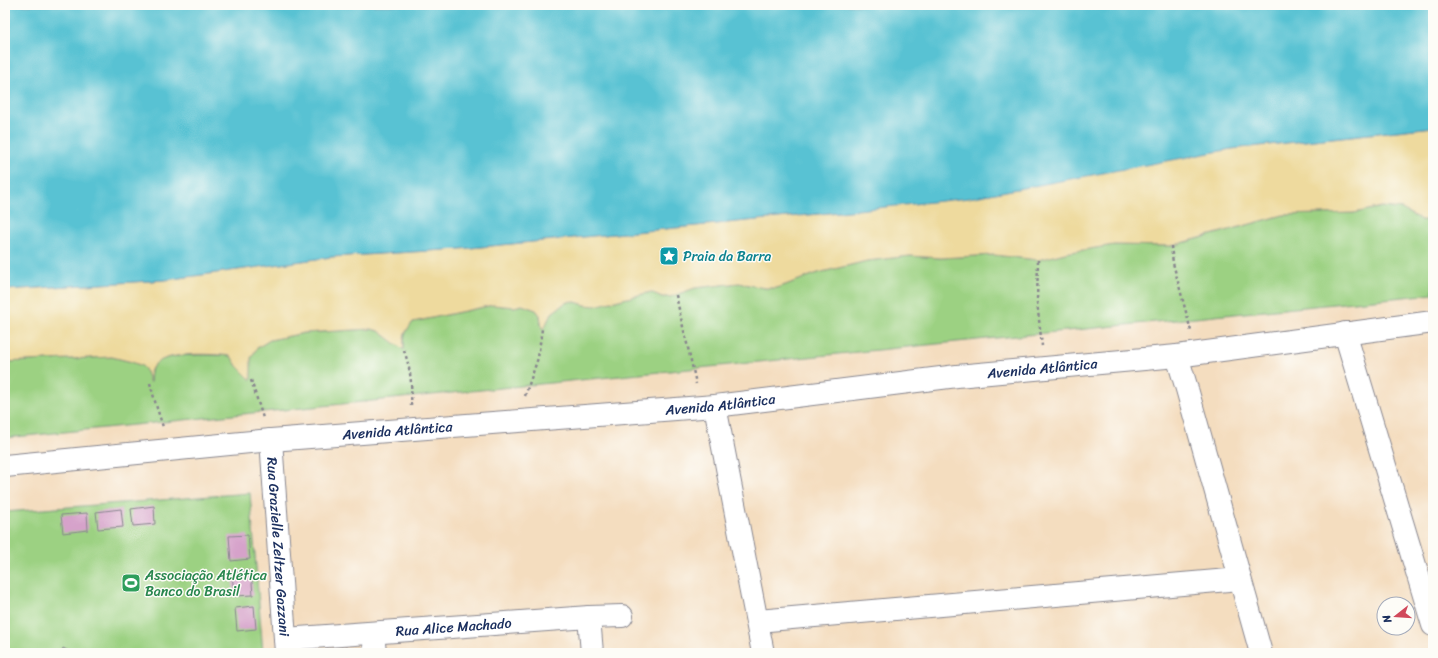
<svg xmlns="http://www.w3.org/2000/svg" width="1438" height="658" font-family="Sriracha,sans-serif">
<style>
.green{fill:#9cd182;stroke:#5c8070}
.sand{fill:#eeda9e;stroke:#84847e}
.water{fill:#58c2d3;stroke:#3a7898}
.building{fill:#d6a2ca}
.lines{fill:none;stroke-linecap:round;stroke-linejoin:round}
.minor-casing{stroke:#88868e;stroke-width:24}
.path{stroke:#88868e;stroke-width:2.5;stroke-dasharray:3 3;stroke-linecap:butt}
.minor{stroke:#fff;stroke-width:22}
.labels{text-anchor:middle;stroke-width:3;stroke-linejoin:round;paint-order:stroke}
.culture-label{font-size:14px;fill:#0d838f;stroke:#fdfcf7;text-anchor:start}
.street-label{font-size:14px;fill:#1b2f5e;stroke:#fdfcf7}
.leisure-label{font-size:14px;fill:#27864d;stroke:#fdfcf7;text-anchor:start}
</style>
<rect width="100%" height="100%" fill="#fdfcf7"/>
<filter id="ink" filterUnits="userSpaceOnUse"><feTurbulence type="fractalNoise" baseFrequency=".025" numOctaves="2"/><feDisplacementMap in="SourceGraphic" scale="8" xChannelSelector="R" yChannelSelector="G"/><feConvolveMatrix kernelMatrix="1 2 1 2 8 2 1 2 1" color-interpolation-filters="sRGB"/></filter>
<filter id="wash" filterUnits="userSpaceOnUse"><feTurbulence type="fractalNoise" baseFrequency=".012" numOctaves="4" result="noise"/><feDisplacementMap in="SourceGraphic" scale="16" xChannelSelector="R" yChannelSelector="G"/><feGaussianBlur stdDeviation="0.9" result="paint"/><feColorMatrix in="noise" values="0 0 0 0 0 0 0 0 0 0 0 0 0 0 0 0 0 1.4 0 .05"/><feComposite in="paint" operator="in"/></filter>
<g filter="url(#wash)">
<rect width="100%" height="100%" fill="#f4ddbf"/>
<path class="green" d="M 1382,207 L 1402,209 L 1421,220 L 1433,220 L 1433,294 L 5,438 L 5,362 L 112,357 L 132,362 L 142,366 L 145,369 L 150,382 C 151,375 150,367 157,362 C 170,353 215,355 231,356 L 237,366 L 250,368 L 251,358 L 257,348 L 270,340 L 304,333 L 371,329 L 379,331 L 404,349 C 404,336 404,333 413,322 L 493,305 L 514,307 L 522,305 L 536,310 L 540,315 L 541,326 L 545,327 L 548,320 L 552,313 L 565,303 L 572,301 L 585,305 L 607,303 L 651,292 L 662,297 L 670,297 L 695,288 L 739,283 L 765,288 L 777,288 L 818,273 L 867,261 L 910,256 L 941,258 L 994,255 L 1038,260 L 1065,253 L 1114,245 L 1172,246 L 1283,215 L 1354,213 Z
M 250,493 L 263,653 L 5,653 L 5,512 Z"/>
<path class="sand" d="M 1433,127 L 1433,220 L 1421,220 L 1402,209 L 1382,207 L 1354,213 L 1283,215 L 1171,246 L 1114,245 L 1065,253 L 1038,260 L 994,255 L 941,258 L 910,256 L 867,261 L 818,273 L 777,288 L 765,288 L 739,283 L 695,288 L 670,297 L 662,297 L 651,292 L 595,306 L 585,305 L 572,301 L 565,303 L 552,313 L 548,320 L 545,327 L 542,329 L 540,315 L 536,310 L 522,305 L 514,307 L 493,305 L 413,322 C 404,333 403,336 404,350 L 379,331 L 371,329 L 304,333 L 270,340 L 257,348 L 251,358 L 251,380 L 237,366 L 231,356 C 213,354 158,350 151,370 C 149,374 150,379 150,383 L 145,369 L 142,366 L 132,362 L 112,357 L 5,362 L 5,290 L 165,280 L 331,257 L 460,249 L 839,212 L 1231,149 Z"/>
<path class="water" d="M 5,5 L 1433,5 L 1433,127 L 1231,149 L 969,198 L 839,212 L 460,249 L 331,257 L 165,280 L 5,290 Z"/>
<g id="blocks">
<path class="building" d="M 154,506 L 155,524 L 133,526 L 131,509 Z
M 121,509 L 123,527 L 98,529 L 96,512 Z
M 87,513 L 88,530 L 63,533 L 61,515 Z
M 248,535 L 250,559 L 231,561 L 229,536 Z
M 251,571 L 253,595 L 234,596 L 232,572 Z
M 254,606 L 256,629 L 237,631 L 235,608 Z
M 63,648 L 73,653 L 61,653 Z"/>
</g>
</g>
<g filter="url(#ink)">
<use href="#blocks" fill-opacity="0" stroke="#88868e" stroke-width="1"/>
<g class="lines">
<g class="minor-casing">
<g id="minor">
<path d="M 1345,333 L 1433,625"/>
<path d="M 1177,356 L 1187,389 L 1261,653"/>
<path d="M 715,406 L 763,653"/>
<path id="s1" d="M 271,440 L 286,653"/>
<path id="s2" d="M 5,466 L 271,440 L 715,406 L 957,376 L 1177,356 L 1433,322"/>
<path d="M 589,617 L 592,653"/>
<path d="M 757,621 L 1240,579"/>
<path d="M 373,633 L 375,653"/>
<path id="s3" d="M 285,639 L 589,617 L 622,616"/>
</g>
</g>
<path class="path" d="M 1171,246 L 1173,263 L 1191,331
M 1038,260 L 1037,302 L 1042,346
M 676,295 C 682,325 690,354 696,384
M 404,350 C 411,371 412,383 411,406
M 251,380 L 263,418
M 150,383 L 156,405 L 163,427
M 525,396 L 538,358 L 542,329"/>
<use href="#minor" class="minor"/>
</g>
</g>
<defs>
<g id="sight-square" transform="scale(1)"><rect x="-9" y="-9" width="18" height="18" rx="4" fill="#0f9aa8" stroke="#fdfcf7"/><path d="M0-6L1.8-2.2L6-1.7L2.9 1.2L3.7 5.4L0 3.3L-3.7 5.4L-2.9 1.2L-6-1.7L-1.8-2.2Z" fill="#fff"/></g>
<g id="stadium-square" transform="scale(1)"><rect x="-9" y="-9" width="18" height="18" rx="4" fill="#2e9e5b" stroke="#fdfcf7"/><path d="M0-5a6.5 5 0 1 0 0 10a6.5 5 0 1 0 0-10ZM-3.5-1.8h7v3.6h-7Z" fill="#fff"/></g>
</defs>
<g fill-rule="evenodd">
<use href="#sight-square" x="669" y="256"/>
<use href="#stadium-square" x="131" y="583"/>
</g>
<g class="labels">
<g class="culture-label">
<text x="683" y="261">Praia da Barra</text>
</g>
<g class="street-label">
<text dy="5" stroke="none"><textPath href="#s2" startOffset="1042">Avenida Atlântica</textPath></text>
<text dy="5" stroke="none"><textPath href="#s2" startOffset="718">Avenida Atlântica</textPath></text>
<text dy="5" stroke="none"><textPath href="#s2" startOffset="394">Avenida Atlântica</textPath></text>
<text dy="5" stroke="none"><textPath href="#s1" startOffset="107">Rua Grazielle Zeltzer Gazzani</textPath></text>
<text dy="5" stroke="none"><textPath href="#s3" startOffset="169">Rua Alice Machado</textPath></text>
</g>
<g class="leisure-label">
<text x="145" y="580">Associação Atlética<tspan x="145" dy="16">Banco do Brasil</tspan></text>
</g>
</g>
<rect width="1438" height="658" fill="none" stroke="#fdfcf7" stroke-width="20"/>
<g transform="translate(1396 616) rotate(253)"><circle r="19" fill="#fdfcf7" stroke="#a3aaba"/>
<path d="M0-3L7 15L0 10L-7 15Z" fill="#d1495b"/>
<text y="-6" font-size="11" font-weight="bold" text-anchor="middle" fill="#1b2f5e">N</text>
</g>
</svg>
